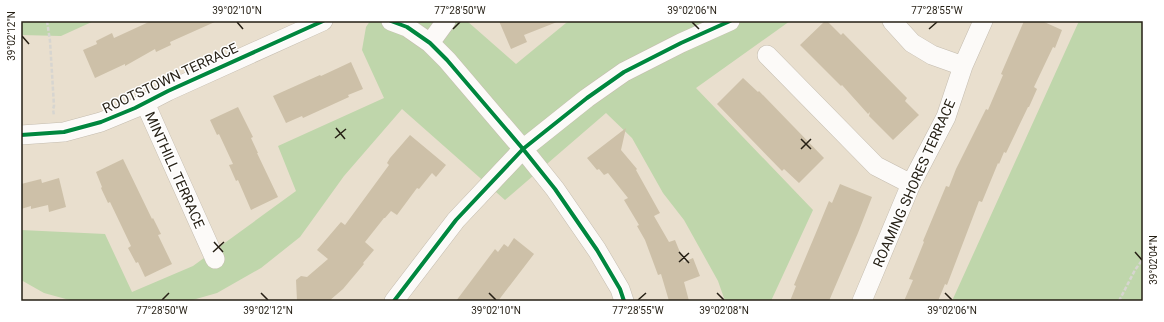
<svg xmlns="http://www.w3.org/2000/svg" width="1164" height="322" font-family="Roboto,sans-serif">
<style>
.green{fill:#bfd6ab}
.building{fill:#cdc0a8}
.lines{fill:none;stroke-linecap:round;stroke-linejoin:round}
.minor-casing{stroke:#c4bcaf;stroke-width:20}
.path{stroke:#d7d5d0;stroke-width:2.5;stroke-dasharray:4 2;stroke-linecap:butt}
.minor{stroke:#fcfaf8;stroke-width:19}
.cycleway-casing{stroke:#fff;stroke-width:6}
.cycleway{stroke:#00873e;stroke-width:4}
.ticks{fill:none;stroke:#251f14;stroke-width:1.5}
.labels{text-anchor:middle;stroke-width:3;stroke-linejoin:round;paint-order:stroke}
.street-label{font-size:14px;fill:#251f14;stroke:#fff}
.neatline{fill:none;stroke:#251f14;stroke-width:1.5}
.ticks-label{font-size:10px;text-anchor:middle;fill:#251f14}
</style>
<rect width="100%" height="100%" fill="#e9dfce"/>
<path class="green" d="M 21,21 L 94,21 L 61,36 L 21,35 Z
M 370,21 L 467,21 L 516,64 L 566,23 L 570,21 L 790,21 L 696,88 L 813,210 L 771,301 L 725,301 L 718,281 L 684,220 L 663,193 L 632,138 L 606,113 L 505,200 L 402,109 L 344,176 L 300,237 L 261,268 L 217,293 L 189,301 L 73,301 L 44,293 L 21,280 L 21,230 L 105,234 L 132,292 L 193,266 L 296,191 L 278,146 L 384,98 L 362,50 L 366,27 Z
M 1079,21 L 1143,21 L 1143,301 L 952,301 Z"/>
<path class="building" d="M 151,21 L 217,21 L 170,42 L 171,45 L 156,52 L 155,49 L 125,66 L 125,64 L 95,78 L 83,50 L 97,44 L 96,41 L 112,33 L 114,38 Z
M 499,21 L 557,21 L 557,22 L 524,35 L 527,42 L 511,49 Z
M 825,21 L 827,21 L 841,35 L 843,33 L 907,98 L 905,101 L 919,115 L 893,140 L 869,116 L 870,112 L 868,114 L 842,85 L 841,86 L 800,45 Z
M 1024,21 L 1042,21 L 1062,30 L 1055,48 L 1053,47 L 1034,87 L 1037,89 L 1029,107 L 1028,107 L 1006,153 L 1004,152 L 999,164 L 998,163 L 982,202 L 979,201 L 947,285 L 945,284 L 938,301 L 904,301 L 913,280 L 909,279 L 924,242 L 923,241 L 946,186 L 949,187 L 956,169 L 986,109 L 988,110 L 1003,75 L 1001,74 Z
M 351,62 L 363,89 L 348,95 L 349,97 L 303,118 L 302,116 L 286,123 L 273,96 L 320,75 L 321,76 Z
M 743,78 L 758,92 L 759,91 L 824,158 L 799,183 L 784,169 L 782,171 L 717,104 Z
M 238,107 L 253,137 L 251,138 L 258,153 L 257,153 L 278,197 L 251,210 L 238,180 L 236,181 L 229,165 L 233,164 L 219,134 L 217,135 L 210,120 Z
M 626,128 L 621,150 L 637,169 L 636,170 L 660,213 L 654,216 L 669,242 L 675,240 L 684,262 L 693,258 L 700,276 L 684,282 L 689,301 L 669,301 L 661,274 L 658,275 L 645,240 L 637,226 L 639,225 L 624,200 L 628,198 L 608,173 L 604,175 L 599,169 L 597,170 L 587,158 Z
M 410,135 L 446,165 L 436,177 L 432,173 L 419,189 L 417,188 L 397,215 L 391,211 L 385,218 L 384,218 L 365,242 L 374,250 L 363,263 L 364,264 L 343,289 L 329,301 L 297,301 L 296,280 L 301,276 L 307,277 L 328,259 L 317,250 L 341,222 L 345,225 L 389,165 L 387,163 L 390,158 Z
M 123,159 L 152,219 L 153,218 L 161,234 L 158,235 L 172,264 L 145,277 L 138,262 L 136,263 L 128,248 L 131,246 L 110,202 L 108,203 L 101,188 L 102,187 L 96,172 Z
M 59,178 L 66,207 L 49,212 L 48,205 L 31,209 L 31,206 L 21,209 L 21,184 L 41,179 L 42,183 Z
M 840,184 L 872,197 L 858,233 L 829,301 L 790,301 L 796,286 L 794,285 L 815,235 L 829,201 L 832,203 Z
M 514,238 L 534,254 L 498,301 L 456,301 L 495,249 L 498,252 L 504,244 L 508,247 Z"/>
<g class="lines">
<g class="minor-casing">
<path id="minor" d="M 391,21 L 407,27 L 430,43 L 447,60 L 523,149 L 555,189 L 597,250 L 620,289 L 624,301
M 892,21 L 912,43 L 932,55 L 963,66
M 430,43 L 446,21
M 767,55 L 876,166 L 911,184
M 145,103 L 215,259
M 21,135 L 64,132 L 101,122 L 135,108 L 168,91 L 323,21
M 394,301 L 456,220 L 523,149 L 587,98 L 624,72 L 681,43 L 730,21
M 862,301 L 911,184 L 946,117 L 963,66 L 983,21"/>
</g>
<path class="path" d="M 47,21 L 50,41 L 54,106 L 53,109 L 54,116
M 1119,301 L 1135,270 L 1143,259"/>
<use href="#minor" class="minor"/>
<g class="cycleway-casing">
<path id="cycleway" d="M 391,21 L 407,27 L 430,43 L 447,60 L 523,149 L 555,189 L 597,250 L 620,289 L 624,301
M 21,135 L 64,132 L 101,122 L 135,108 L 168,91 L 323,21
M 394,301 L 456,220 L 523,149 L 587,98 L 624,72 L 681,43 L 730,21"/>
</g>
<use href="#cycleway" class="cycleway"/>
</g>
<path class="ticks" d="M 237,22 L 243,29M 692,22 L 699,29M 453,29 L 460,22M 929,29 L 937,22M 22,36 L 29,44M 336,128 L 345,139M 335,138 L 346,129M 801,139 L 811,149M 801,149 L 811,139M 214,242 L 223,252M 213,252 L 224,242M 679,252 L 689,263M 1135,252 L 1142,260M 679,262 L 689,253M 261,293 L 268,300M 489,293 L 496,300M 717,293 L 724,300M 945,293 L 952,300M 162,300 L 169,293M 638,300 L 646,293"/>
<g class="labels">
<g class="street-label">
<text transform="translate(170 78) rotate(-25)" y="5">ROOTSTOWN TERRACE</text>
<text transform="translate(175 170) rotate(66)" y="5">MINTHILL TERRACE</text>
<text transform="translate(914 183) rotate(-66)" y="5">ROAMING SHORES TERRACE</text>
</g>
</g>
<rect width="1164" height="322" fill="none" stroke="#ffffff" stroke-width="44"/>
<rect x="22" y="22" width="1120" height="278" class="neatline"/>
<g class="ticks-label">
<text x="237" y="14">39°02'10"N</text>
<text x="460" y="14">77°28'50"W</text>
<text x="692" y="14">39°02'06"N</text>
<text x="937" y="14">77°28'55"W</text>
<text transform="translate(11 36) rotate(-90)" y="4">39°02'12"N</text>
<text transform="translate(1153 260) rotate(-90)" y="4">39°02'04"N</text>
<text x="162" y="314">77°28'50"W</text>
<text x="268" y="314">39°02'12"N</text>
<text x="496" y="314">39°02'10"N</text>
<text x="638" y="314">77°28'55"W</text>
<text x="724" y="314">39°02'08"N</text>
<text x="952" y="314">39°02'06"N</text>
</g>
</svg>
